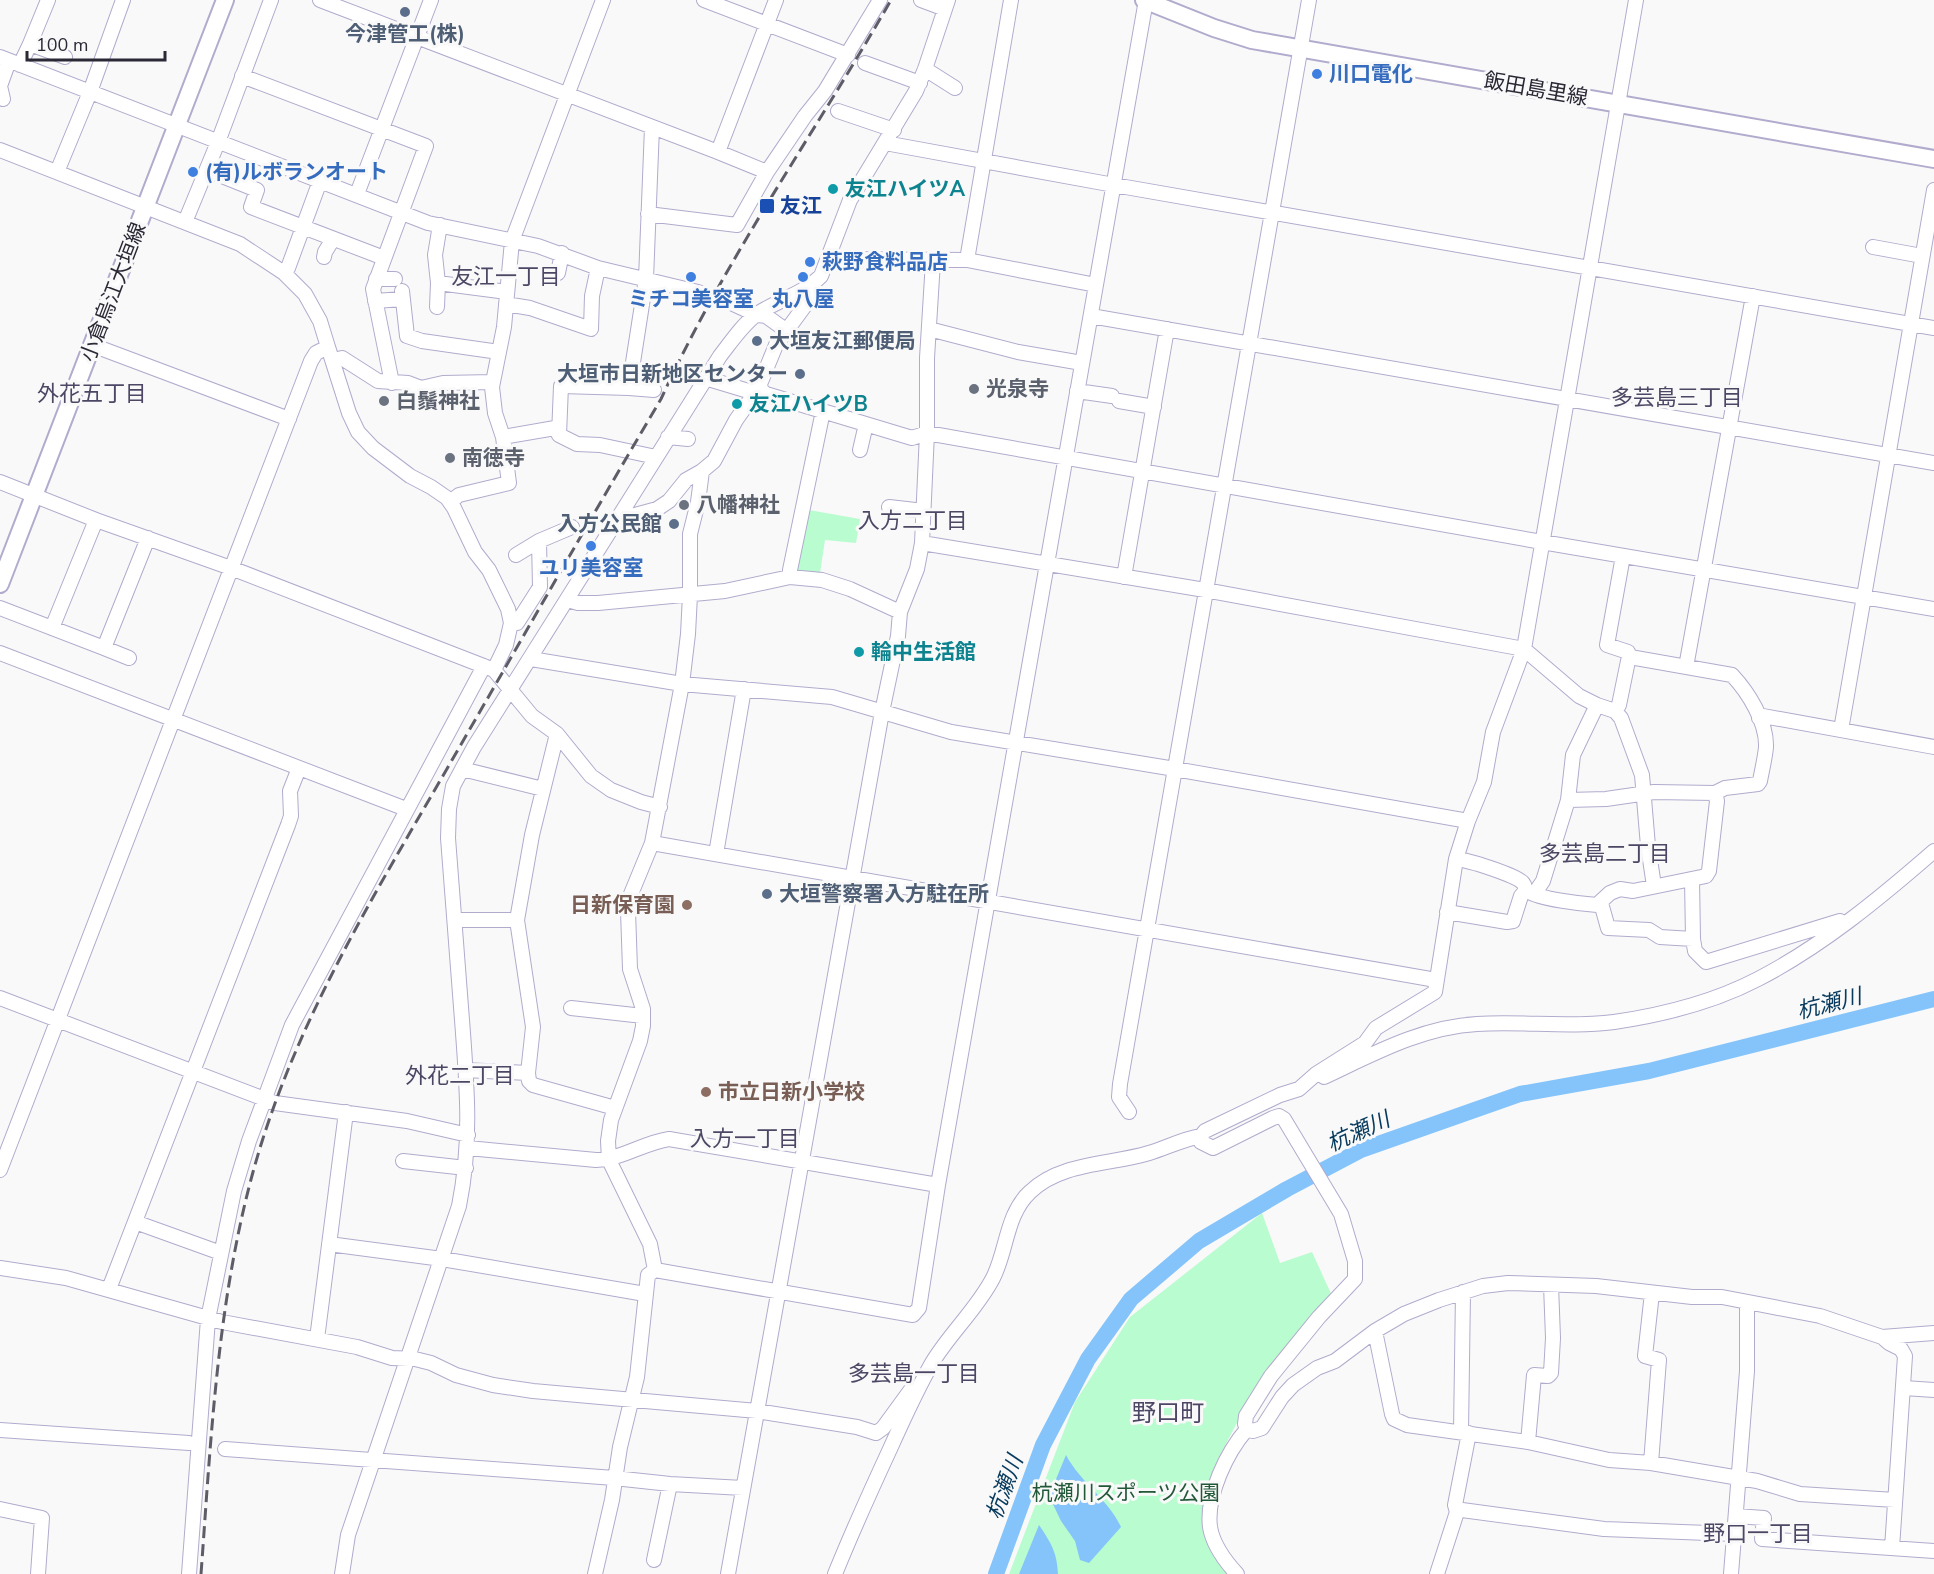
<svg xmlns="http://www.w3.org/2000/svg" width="1934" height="1574" font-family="'Nunito Sans','Noto Sans JP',sans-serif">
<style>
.green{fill:#b9fccf}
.water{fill:#84c4fb}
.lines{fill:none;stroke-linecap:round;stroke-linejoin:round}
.river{stroke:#84c4fb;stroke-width:16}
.minor-casing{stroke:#b2abcd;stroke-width:16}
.major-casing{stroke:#b2abcd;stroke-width:20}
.minor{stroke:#fff;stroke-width:14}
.major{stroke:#fff;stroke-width:16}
.rail{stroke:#5e5c66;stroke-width:3;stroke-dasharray:12 6;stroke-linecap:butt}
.service-dot{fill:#5c6f8a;stroke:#f9f9f9;stroke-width:2}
.shop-dot{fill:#3f7fe0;stroke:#f9f9f9;stroke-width:2}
.culture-dot{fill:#0f9aa8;stroke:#f9f9f9;stroke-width:2}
.transit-dot{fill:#1a4fb4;stroke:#f9f9f9;stroke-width:2}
.worship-dot{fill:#6b7280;stroke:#f9f9f9;stroke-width:2}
.education-dot{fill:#8d6e63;stroke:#f9f9f9;stroke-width:2}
.labels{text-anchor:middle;stroke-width:6;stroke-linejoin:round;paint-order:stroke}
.service-label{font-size:21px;font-weight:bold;fill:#4e5e75;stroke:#f9f9f9;text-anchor:start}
.shop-label{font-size:21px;font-weight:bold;fill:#366cbe;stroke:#f9f9f9;text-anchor:start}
.street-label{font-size:21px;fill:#2b2936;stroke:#f9f9f9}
.culture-label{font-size:21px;font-weight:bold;fill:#0d838f;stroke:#f9f9f9;text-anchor:start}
.transit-label{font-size:21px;font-weight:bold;fill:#164399;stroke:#f9f9f9;text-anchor:start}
.worship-label{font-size:21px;font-weight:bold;fill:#5b616d;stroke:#f9f9f9;text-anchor:start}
.education-label{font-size:21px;font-weight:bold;fill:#785e54;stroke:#f9f9f9;text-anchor:end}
.park-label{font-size:21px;fill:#215838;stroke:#f9f9f9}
.neighbourhood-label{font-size:22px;fill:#4d4765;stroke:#f9f9f9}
.water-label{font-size:22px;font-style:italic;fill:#073a5d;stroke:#f9f9f9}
.quarter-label{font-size:24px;fill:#4d4765;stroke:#f9f9f9}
</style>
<rect width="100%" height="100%" fill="#f9f9f9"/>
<path class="green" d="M 809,510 L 860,519 L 856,543 L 825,540 L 820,573 L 797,571 Z
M 1262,1213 L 1280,1263 L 1312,1252 L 1333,1298 L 1240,1417 L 1219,1457 L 1210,1484 L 1205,1512 L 1205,1535 L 1219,1564 L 1229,1574 L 1009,1574 L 1075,1402 L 1130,1317 Z"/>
<path class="water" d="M 1066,1455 C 1080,1482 1109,1500 1121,1527 L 1089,1563 L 1080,1560 L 1075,1541 L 1061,1521 L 1049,1496 Z
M 1039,1525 C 1051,1543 1057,1552 1058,1574 L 1019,1574 Z"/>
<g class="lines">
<path class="river" d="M 996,1574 L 1043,1445 L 1088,1359 L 1131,1299 L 1199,1241 L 1287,1189 L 1361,1150 L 1520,1094 L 1649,1071 L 1934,999"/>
<g class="minor-casing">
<path id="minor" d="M 320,0 L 718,152 L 776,0
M 603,0 L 512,241 L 504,327 L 492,387 L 495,413 L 503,437 L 555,428 L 559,435 L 577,444 L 600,445 L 656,457
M 704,0 L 848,55
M 921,0 L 945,9
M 30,44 L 48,0
M 0,57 L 428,223 L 538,246 L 598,268 L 698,292 L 731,303 L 757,315 L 766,316 L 787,331
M 865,63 L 920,83
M 20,65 L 30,44 L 65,57
M 925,69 L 955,88
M 242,76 L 426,146 L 373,289 L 392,383
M 3,99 L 0,86 L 9,61
M 838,111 L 894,130
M 885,143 L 1114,185 L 1934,328
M 0,150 L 240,244 L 284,273 L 305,294 L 320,321 L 328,347 L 316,353 L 311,361 L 0,1170
M 207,170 L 257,190 L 251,207 L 384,258
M 57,172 L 90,92 L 123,0
M 767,172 L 805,116 L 825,91 L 880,0
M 357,194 L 431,0
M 648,214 L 737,225 L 767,172 L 718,152
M 185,222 L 218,142 L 271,0
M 440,225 L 435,255 L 438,283 L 507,292
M 1873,247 L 1922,256
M 324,257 L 325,252 L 333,239
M 829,259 L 967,260 L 1096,285
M 967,260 L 1011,0
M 284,273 L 288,268 L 320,181
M 558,273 L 562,253
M 376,279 L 395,279
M 402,291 L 407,336 L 422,341 L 499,352
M 375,301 L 403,299
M 506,304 L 530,308 L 591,329 L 592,296 L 598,268
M 437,307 L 438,283
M 1091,316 L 1934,463
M 929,329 L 1018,352 L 1082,363
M 92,345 L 289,419
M 328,347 L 349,413 L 358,432 L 373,448 L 410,476 L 431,487 L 447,498 L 454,508 L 475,552 L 489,570 L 508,609 L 511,623 L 506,645 L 494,670
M 333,360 L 342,358 L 378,381 L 408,383 L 421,388 L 443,383 L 493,382
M 705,378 L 755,393
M 629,388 L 654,390
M 761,390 L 766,394 L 912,438 L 927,433 L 1542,542 L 1934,609
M 761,390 L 760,384 L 776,345 L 812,296 L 812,285
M 1077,391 L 1112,396
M 1119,401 L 1154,407
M 559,435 L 561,386 L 629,388 L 646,279 L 652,127
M 668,437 L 688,439
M 860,450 L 866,424
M 0,482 L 96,520 L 231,568 L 494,670 L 532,716 L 557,734 L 591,776 L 611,790 L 641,802 L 660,807
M 450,502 L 459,495 L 509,483 L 503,437
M 889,507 L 924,511
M 620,519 L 657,509 L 669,501 L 686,480 L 702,471
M 922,543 L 1205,590 L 1524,649 L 1579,696 L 1597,705 L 1615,711 L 1621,718 L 1642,775 L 1648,846 L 1654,886
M 516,555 L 539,541
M 1623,556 L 1607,645 L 1628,652 L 1630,657 L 1732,675 C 1748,692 1767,722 1766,747 C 1765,758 1762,770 1760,781 L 1758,784 L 1725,788 L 1715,793
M 790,577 L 790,570 L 823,411
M 1124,577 L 1167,329
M 568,600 L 578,603 L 598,603 L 725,591 L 790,577 L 822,580 L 850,589 L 900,612
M 0,608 L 104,648 L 148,538
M 511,623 L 517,623 L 540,587 L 539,541 L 572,527
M 52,628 L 96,520
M 104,648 L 129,658
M 0,653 L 406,809
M 531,659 L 682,684 L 832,697 L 951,732 L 1175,769 L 1468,821
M 1686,667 L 1753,296
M 1615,711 L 1619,705 L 1628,661 L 1630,657
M 1759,718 L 1763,716 L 1934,747
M 1841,730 L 1934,190
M 462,769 L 543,789
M 652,843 L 1436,980
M 716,854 L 744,689
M 1456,859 C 1468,860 1516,875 1523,883 C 1527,888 1522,887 1528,891 C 1538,899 1583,904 1597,905 L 1610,893 L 1620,889 L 1633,891 L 1706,876 L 1709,871 L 1717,801 L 1715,793 L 1654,792 L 1606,799 L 1568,800
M 1534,894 L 1543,881 L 1568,800 L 1573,755 L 1597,705
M 1601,903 L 1608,928 L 1649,930 L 1660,937 L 1693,939 L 1692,879
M 1447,912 L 1507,922 L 1513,921 L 1521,896 L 1526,890
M 455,920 L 517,920
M 1693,939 L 1695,951 L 1706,962 L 1840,921
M 0,998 L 275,1103 L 407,1121 L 468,1135
M 571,1008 L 643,1016
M 465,1070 L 528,1073 L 529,1081 L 533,1085 L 615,1108
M 528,1073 L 533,1027 L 517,920 L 532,835 L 557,734
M 1324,1077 C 1373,1054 1422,1027 1477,1024 C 1523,1021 1568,1028 1614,1022 C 1662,1015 1714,1002 1758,979 C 1822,946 1880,898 1934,851
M 1129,1112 L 1119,1097 L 1120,1084 L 1309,0
M 1201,1136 L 1201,1142 L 1213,1148 L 1273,1118 L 1279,1116 L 1284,1119 L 1341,1214 L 1355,1261 L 1355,1279 L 1319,1317 L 1271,1376 L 1246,1416 L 1245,1424 L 1247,1429 L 1253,1431 L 1262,1428 L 1282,1397 L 1293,1385 L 1317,1368 L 1335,1361 L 1375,1331 L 1404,1314 L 1439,1300 L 1483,1286 L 1508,1283 L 1596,1286 L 1692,1297 L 1722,1297 L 1820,1316 L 1882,1337 L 1934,1333
M 468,1148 L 596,1160 C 622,1159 643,1143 669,1139 L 938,1185
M 403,1161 L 466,1168
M 135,1222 L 221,1253
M 329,1244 L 442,1259 L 645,1294
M 0,1268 L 66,1278 L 222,1322 L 357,1347 L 392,1358 L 415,1359 L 431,1363 L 456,1375 L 493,1385 L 533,1391 L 757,1411 L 857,1427 L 876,1433 L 883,1428 L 910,1391
M 655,1270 L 913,1315 L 919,1308 L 938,1185 L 1146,0
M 109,1289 L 288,825 L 291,816 L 290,791 L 299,768
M 1375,1331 L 1392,1414 L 1394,1419 L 1407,1425 L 1528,1442 L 1609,1460 L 1651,1463 L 1757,1481 L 1800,1494 L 1895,1500
M 1882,1337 L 1889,1343 L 1901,1349 L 1905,1356 L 1892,1548
M 317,1339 L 346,1112
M 1904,1388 L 1934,1390
M 0,1430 L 189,1443
M 1461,1432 L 1463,1292
M 1528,1442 L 1534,1375 L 1548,1376 L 1551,1373 L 1553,1338 L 1551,1285
M 225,1449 L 614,1478 L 670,1484 L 743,1488
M 1651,1463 L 1659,1360 L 1645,1356 L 1652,1293
M 0,1509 L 42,1518 L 38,1574
M 1457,1512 L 1455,1505 L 1469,1433
M 1736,1516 L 1764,1518 L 1762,1539 L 1934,1551
M 654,1560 L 670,1484
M 189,1574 L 208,1319 L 234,1191 L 249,1141 L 292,1025 L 484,666
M 342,1574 L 348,1535 L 459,1206 C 472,1141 467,1086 462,1020 C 457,959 453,899 448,838 L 449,809 L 453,786 L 474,747 L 720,356 C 731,342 742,325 757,314 C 778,300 803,294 821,276 L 850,200 L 916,91 L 925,69 L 948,0
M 595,1574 L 612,1500 L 620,1447 L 637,1377 L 648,1275 L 655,1270 L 650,1244 L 609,1160 L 608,1141 L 611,1120 L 640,1041 L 643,1026 L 643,1009 L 630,969 L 628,911 L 631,894 L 652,843 L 682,684 L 688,634 L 690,595 L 690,534 L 698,502 L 702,471 L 714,461 L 736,420 L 755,393 L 761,390
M 728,1574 L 882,712 L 898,636 L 900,612 L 917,569 L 922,543 L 927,433 L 927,358 L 933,261
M 835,1574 C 852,1532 871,1490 890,1449 C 903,1420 916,1391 932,1363 C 950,1333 977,1309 993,1278 C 1007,1251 1006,1214 1030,1192 C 1061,1162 1110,1165 1149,1153 C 1166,1148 1183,1139 1201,1136 L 1205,1131 L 1280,1095 L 1299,1089 L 1316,1074 L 1365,1043 L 1376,1028 L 1435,992 L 1456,859 L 1468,821 L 1484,782 L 1493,732 L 1524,649 L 1636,0
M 1237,1574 C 1225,1561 1213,1545 1210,1527 C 1206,1495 1227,1452 1247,1429
M 1437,1574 L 1457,1512 L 1462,1510 L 1604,1529 L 1734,1534
M 1731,1574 L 1747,1371 L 1747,1302"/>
</g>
<g class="major-casing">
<path id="major" d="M 1144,0 L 1214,28 L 1252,40 L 1934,159
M 0,584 L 225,0"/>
</g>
<use href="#minor" class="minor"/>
<use href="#major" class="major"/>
<path class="rail" d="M 201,1574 C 211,1439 217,1304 253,1172 C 293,1026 373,897 448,767 C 519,644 589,521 661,399 C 725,259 815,133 891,0"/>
</g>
<g class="service-dot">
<circle cx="405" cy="12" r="6"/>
<circle cx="757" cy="341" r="6"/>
<circle cx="800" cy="374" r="6"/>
<circle cx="674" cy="524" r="6"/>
<circle cx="767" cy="894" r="6"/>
</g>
<g class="shop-dot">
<circle cx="1317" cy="74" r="6"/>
<circle cx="193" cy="172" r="6"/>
<circle cx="810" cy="262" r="6"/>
<circle cx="691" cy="277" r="6"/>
<circle cx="803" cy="277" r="6"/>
<circle cx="591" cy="546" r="6"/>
</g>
<g class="culture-dot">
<circle cx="833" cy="189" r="6"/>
<circle cx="737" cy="404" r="6"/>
<circle cx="859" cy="652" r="6"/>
</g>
<rect class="transit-dot" x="759" y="198" width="16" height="16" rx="3"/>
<g class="worship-dot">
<circle cx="974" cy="389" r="6"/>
<circle cx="384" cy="401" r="6"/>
<circle cx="450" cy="458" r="6"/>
<circle cx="684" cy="505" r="6"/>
</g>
<g class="education-dot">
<circle cx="687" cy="905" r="6"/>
<circle cx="706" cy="1092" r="6"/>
</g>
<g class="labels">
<g class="service-label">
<text x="405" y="41" text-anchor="middle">今津管工(株)</text>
<text x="769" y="348">大垣友江郵便局</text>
<text x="788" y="381" text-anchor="end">大垣市日新地区センター</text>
<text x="662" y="531" text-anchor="end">入方公民館</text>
<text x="779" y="901">大垣警察署入方駐在所</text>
</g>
<g class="shop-label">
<text x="1329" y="81">川口電化</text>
<text x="205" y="179">(有)ルボランオート</text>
<text x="822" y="269">萩野食料品店</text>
<text x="691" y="306" text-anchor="middle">ミチコ美容室</text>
<text x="803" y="306" text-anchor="middle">丸八屋</text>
<text x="591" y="575" text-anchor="middle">ユリ美容室</text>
</g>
<g class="street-label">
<text transform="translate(1536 89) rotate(10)" y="7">飯田島里線</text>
<text transform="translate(113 292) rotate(-69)" y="7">小倉烏江大垣線</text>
</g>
<g class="culture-label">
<text x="845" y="196">友江ハイツA</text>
<text x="749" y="411">友江ハイツB</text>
<text x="871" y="659">輪中生活館</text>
</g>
<g class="transit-label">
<text x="780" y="213">友江</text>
</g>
<g class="worship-label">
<text x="986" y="396">光泉寺</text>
<text x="396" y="408">白鬚神社</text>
<text x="462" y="465">南徳寺</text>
<text x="696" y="512">八幡神社</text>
</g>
<g class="education-label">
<text x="675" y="912">日新保育園</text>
<text x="718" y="1099" text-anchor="start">市立日新小学校</text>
</g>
<g class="park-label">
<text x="1126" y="1500">杭瀬川スポーツ公園</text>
</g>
<g class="neighbourhood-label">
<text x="506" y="284">友江一丁目</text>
<text x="92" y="401">外花五丁目</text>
<text x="1677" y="405">多芸島三丁目</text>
<text x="913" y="528">入方二丁目</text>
<text x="1605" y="861">多芸島二丁目</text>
<text x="460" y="1083">外花二丁目</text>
<text x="745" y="1146">入方一丁目</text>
<text x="914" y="1381">多芸島一丁目</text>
<text x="1758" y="1541">野口一丁目</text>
</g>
<g class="water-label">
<text transform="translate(1829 1003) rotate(-14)" y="8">杭瀬川</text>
<text transform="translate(1358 1131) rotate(-24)" y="8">杭瀬川</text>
<text transform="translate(1004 1487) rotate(-70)" y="8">杭瀬川</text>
</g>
<g class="quarter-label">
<text x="1168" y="1421">野口町</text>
</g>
</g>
<path d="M27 51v9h138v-9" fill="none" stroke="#2b2936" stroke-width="3"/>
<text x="36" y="51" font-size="18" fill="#2b2936" stroke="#f9f9f9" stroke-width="4.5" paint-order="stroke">100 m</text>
</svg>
